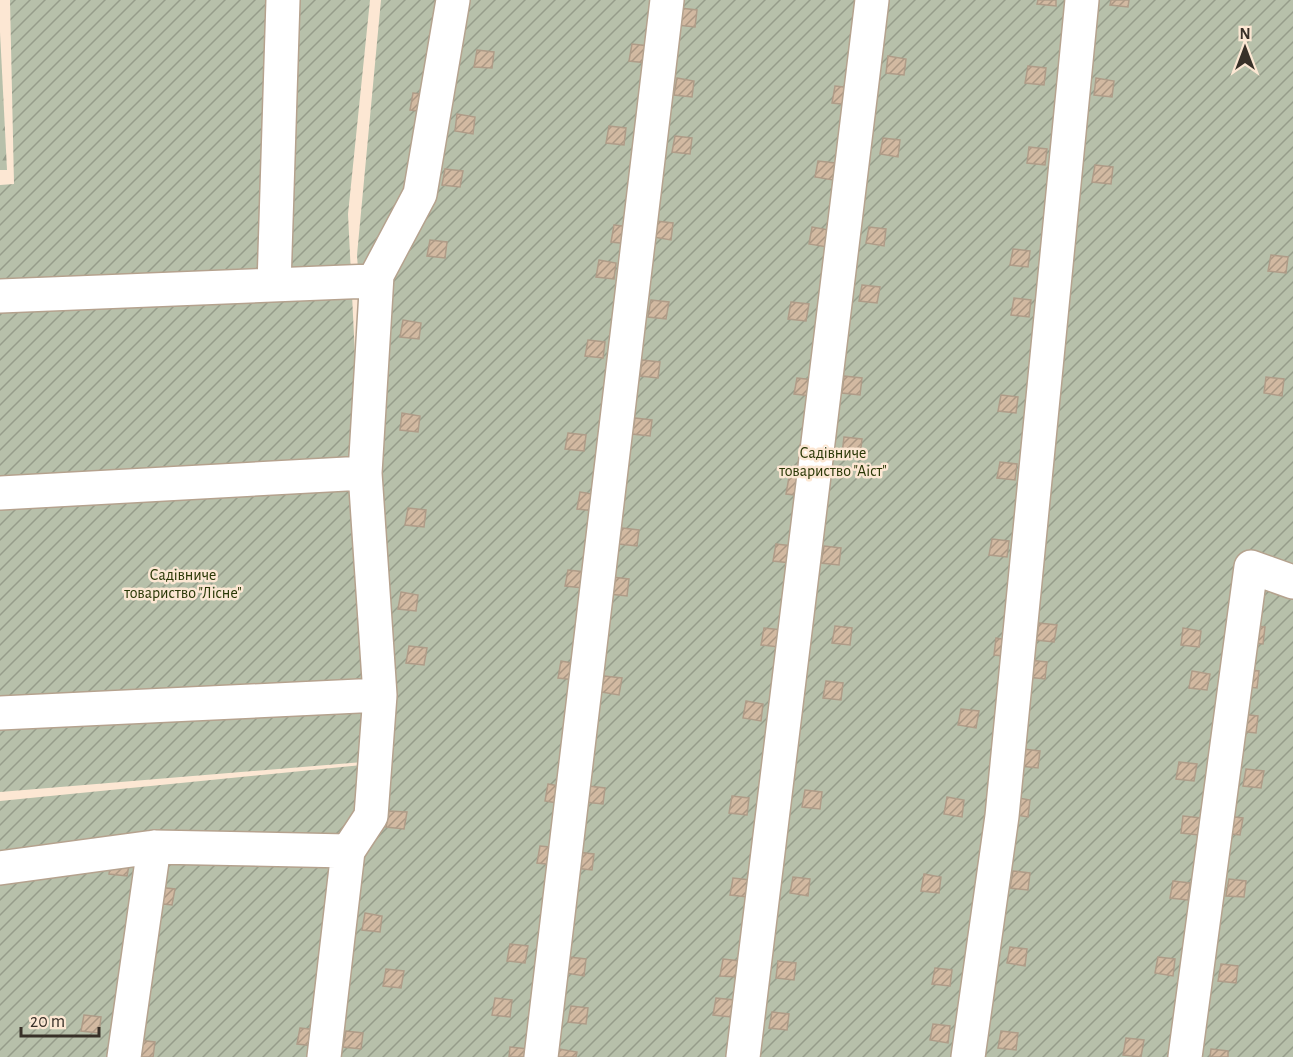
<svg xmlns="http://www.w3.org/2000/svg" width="1293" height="1057" font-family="'Alegreya Sans',sans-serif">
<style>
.forest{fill:url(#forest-firs)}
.garden{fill:url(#garden-furrows)}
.building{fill:url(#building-hatch);stroke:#af9c88;stroke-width:1.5}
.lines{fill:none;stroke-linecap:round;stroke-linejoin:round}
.minor-casing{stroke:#b5a28e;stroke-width:36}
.minor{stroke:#fff;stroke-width:33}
.labels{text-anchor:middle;stroke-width:5;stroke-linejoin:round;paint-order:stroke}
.park-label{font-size:16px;fill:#293705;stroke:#fce7d3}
</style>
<defs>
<pattern id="forest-firs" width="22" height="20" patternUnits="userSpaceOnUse" patternTransform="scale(1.5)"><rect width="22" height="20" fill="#b7c0aa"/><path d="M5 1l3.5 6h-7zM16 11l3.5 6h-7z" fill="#969c8a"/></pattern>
<pattern id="garden-furrows" width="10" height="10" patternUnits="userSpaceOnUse" patternTransform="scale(1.5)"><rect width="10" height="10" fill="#b7c0aa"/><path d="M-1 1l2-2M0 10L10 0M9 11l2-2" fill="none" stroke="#969c8a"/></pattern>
<pattern id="building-hatch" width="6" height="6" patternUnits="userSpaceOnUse" patternTransform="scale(1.5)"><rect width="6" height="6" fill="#d2b9a1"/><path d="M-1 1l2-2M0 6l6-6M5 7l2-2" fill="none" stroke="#ab9783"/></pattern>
</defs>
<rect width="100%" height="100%" fill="#fce7d3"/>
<path class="forest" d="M 0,32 L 7,170 L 0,170 Z"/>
<path class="garden" d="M 10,0 L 370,0 L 348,214 L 375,761 L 0,792 L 0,185 L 14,184 Z
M 381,0 L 1293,0 L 1293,1057 L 0,1057 L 0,801 L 392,762 L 357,255 Z"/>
<path class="building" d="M 1038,0 L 1056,0 L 1056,6 L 1037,4 Z
M 1111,0 L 1129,0 L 1128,7 L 1110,5 Z
M 680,8 L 697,10 L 695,27 L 677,25 Z
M 632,44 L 649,46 L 647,63 L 629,61 Z
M 477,50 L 494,52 L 492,68 L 474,67 Z
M 888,56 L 906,59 L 904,75 L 886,73 Z
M 1028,66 L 1046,68 L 1044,85 L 1025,83 Z
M 677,78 L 694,81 L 692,97 L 674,95 Z
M 1096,78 L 1114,81 L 1112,97 L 1094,95 Z
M 835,86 L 852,88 L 850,105 L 832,103 Z
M 413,93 L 430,95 L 428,112 L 410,110 Z
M 457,114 L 475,117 L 473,134 L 455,131 Z
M 609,126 L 626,128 L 624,145 L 606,143 Z
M 675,136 L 692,138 L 690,154 L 672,152 Z
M 883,138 L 900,140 L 898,157 L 880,154 Z
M 1029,147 L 1047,149 L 1045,165 L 1027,163 Z
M 818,161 L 835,163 L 833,180 L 815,177 Z
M 1095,165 L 1113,167 L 1111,184 L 1092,182 Z
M 445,169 L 463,171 L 460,187 L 442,185 Z
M 656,221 L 673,223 L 671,240 L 653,237 Z
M 614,225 L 631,227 L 629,244 L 611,242 Z
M 812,227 L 829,230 L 827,247 L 809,244 Z
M 869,227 L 886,229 L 884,246 L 866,243 Z
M 430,240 L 447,242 L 445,258 L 427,256 Z
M 1013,249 L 1030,251 L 1028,267 L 1010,265 Z
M 1271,255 L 1288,257 L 1286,273 L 1268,271 Z
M 599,260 L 616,263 L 614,279 L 596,277 Z
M 862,285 L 880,287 L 877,303 L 859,301 Z
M 1014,298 L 1031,300 L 1029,317 L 1011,315 Z
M 651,300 L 669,302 L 666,319 L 648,317 Z
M 791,302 L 809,304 L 806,321 L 788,319 Z
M 403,320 L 421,323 L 419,339 L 400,337 Z
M 588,340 L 605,342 L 603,358 L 585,356 Z
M 642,360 L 660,362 L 658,378 L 640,376 Z
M 844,376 L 862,378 L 860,395 L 842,393 Z
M 1266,377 L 1284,379 L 1282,396 L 1264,393 Z
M 797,378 L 814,380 L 812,396 L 794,394 Z
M 1001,395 L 1018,397 L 1016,413 L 998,411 Z
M 402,413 L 420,416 L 418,432 L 400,430 Z
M 635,418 L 652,420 L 650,436 L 632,434 Z
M 568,433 L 586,435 L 584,451 L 565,449 Z
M 844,437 L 862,439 L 860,456 L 842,454 Z
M 1000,462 L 1017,464 L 1015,480 L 997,478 Z
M 789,477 L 806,479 L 804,496 L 786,494 Z
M 580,492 L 598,495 L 596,511 L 577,509 Z
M 408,508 L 426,510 L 424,527 L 405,525 Z
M 622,528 L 639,530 L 637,546 L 619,544 Z
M 992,539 L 1009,541 L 1007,557 L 989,555 Z
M 776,544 L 793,546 L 791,563 L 773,561 Z
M 824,546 L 841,548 L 839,565 L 821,563 Z
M 568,570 L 585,572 L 583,588 L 565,586 Z
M 612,577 L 629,579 L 627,596 L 609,594 Z
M 401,592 L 418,595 L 416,611 L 398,609 Z
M 1039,623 L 1057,625 L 1054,642 L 1036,640 Z
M 1247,625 L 1265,627 L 1263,644 L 1245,642 Z
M 835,626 L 852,628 L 850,645 L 832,643 Z
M 764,628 L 782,630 L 779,647 L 761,645 Z
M 1183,628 L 1201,631 L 1199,647 L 1181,645 Z
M 996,638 L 1014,641 L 1012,657 L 994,655 Z
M 409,646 L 427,648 L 424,665 L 406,663 Z
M 1029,660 L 1047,662 L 1045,679 L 1027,677 Z
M 561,661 L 578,664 L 576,680 L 558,678 Z
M 1242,669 L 1259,671 L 1257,688 L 1239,686 Z
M 1192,671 L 1210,674 L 1207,690 L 1189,688 Z
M 604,676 L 622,678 L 619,695 L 601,692 Z
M 826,681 L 843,683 L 841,700 L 823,698 Z
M 746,701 L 763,704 L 761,721 L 743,718 Z
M 961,709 L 979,711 L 976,728 L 958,725 Z
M 1241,714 L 1258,716 L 1256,733 L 1238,731 Z
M 1023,749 L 1040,751 L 1038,768 L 1020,766 Z
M 1179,762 L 1197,764 L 1194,781 L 1176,779 Z
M 1246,769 L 1264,771 L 1261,788 L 1243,786 Z
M 548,784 L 565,787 L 563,804 L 545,801 Z
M 588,786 L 605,788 L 603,804 L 585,802 Z
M 805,790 L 822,792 L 820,809 L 802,807 Z
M 732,796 L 749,798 L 747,815 L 729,813 Z
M 947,797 L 964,800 L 962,817 L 944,814 Z
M 1013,797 L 1030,800 L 1028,817 L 1010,814 Z
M 389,811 L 407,812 L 404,829 L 386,827 Z
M 1183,816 L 1201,818 L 1199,835 L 1181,833 Z
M 1225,816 L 1243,818 L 1240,835 L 1222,833 Z
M 540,846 L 558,848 L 555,865 L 537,863 Z
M 576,852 L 594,854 L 592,870 L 574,868 Z
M 112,857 L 130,860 L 127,876 L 109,874 Z
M 1013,871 L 1030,873 L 1028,890 L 1010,888 Z
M 924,874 L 941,877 L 939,893 L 921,891 Z
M 793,877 L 810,879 L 808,896 L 790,893 Z
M 733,878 L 750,880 L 748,897 L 730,895 Z
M 1229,879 L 1246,881 L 1244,897 L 1226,896 Z
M 1173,881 L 1190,883 L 1188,900 L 1170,898 Z
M 157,887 L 175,889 L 172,905 L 154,903 Z
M 365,913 L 382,916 L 380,932 L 362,930 Z
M 510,944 L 528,946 L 525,963 L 507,961 Z
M 1010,947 L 1027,949 L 1025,966 L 1007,963 Z
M 569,957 L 586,959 L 584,976 L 566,973 Z
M 1158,957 L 1175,959 L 1173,976 L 1155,973 Z
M 723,959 L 740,961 L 738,977 L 720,976 Z
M 778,961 L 796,963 L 794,980 L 776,978 Z
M 1221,964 L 1238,966 L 1236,983 L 1218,981 Z
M 935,968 L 952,970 L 950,986 L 932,984 Z
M 386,969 L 404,971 L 401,988 L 383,986 Z
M 495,998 L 512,1000 L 510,1017 L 492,1015 Z
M 716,998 L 734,1000 L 731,1017 L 713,1015 Z
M 571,1006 L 588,1008 L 586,1024 L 568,1022 Z
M 772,1012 L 789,1014 L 787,1030 L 769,1028 Z
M 84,1015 L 101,1017 L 99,1033 L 81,1031 Z
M 933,1024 L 950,1026 L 948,1043 L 930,1040 Z
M 300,1028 L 318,1030 L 316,1046 L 297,1044 Z
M 346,1031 L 363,1033 L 361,1049 L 343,1047 Z
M 1001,1031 L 1018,1033 L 1016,1050 L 998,1048 Z
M 1126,1038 L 1144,1040 L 1141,1057 L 1123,1055 Z
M 138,1040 L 155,1042 L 153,1057 L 140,1057 Z
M 510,1047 L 528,1049 L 527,1057 L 509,1057 Z
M 559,1049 L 577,1052 L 576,1057 L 558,1057 Z
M 1211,1049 L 1228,1051 L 1228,1057 L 1210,1057 Z"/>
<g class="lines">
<g class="minor-casing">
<path id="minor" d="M 274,285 L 283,0
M 0,296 L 371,281 L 377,275 L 420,194 L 453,0
M 0,493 L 365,473 L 377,275
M 0,713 L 380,695 L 365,473
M 348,851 L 371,816 L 380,695
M 0,868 L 154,847 L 348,851 L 324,1057
M 124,1057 L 154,847
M 541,1057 L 667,0
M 743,1057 L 872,0
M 968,1057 L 1002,816 L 1082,0
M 1185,1057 L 1251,567 L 1293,582"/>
</g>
<use href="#minor" class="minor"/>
</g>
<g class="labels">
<g class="park-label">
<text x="833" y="458">Садівниче<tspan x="833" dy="18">товариство "Аіст"</tspan></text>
<text x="183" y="580">Садівниче<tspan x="183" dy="18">товариство "Лісне"</tspan></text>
</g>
</g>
<g transform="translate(1245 48)" stroke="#fce7d3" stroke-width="4.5" paint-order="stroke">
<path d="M0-4.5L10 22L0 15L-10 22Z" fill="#383028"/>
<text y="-9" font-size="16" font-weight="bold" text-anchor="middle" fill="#383028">N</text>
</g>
<path d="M21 1027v9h78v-9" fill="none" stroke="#383028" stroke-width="3"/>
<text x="30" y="1027" font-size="18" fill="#383028" stroke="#fce7d3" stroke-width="4.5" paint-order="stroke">20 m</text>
</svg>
